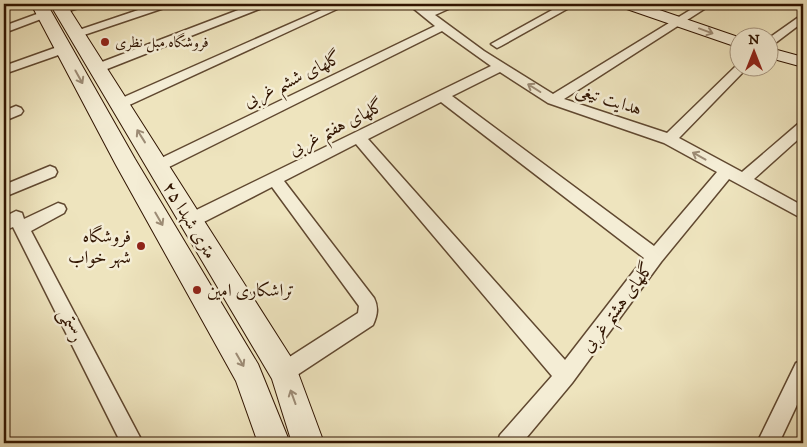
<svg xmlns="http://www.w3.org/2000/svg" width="807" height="447" font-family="'IM FELL DW Pica',Amiri,serif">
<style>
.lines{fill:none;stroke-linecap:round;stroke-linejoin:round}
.street-casing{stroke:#604830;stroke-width:3}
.secondary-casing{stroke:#301400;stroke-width:2}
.street{fill:#f4edd5;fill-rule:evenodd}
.secondary{fill:#f4edd5;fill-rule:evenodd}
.oneway{stroke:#9c8b75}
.poi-dot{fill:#8f2418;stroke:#f4edd5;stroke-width:2}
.labels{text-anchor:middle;stroke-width:5;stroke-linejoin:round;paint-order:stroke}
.far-poi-label{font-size:15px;fill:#301400;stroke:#f4edd5;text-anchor:start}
.street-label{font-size:18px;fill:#301400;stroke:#f4edd5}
.poi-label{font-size:18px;fill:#301400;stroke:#f4edd5;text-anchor:end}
</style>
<rect width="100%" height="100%" fill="#eee4be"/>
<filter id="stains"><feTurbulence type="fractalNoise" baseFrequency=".004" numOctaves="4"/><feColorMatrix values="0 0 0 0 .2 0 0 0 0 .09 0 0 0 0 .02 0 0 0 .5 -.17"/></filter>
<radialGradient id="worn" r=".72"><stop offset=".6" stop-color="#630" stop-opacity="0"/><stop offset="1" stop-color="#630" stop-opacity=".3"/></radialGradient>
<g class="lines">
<g class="street-casing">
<path id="street" d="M 71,4 L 86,4 L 85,6 L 62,13 L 57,10 Z
M 156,4 L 171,4 L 170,6 L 81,36 L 77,37 L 71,34 L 73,32 Z
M 254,4 L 268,4 L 267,6 L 102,71 L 94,71 L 92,68 L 94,65 Z
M 335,4 L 348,4 L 125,107 L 115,107 L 113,104 L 115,101 Z
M 408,4 L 420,4 L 428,10 L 443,4 L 456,4 L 455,6 L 435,15 L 484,51 L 553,94 L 700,4 L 712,4 L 564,99 L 667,133 L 737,65 L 740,65 L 740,68 L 747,68 L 679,138 L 742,172 L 798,124 L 803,122 L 803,135 L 754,179 L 803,206 L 803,219 L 729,179 L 661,262 L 572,383 L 522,443 L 497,443 L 500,435 L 552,376 L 356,144 L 284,181 L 374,298 C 379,308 377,316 373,325 L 291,379 L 284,382 L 277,379 L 274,372 L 277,365 L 358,313 L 359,306 L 272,187 L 196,226 L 190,228 L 184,226 L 182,221 L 184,216 L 491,66 L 442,31 L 163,170 L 158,172 L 153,170 L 151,166 L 153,162 L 435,26 ZM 500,72 L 548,103 L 664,143 L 717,172 L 654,246 L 452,96 ZM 441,102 L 644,258 L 565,360 L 368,139 Z
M 563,4 L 576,4 L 501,46 L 497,48 L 491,44 Z
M 45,11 L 50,14 L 49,16 L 4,33 L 4,26 Z
M 803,14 L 803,22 L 774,44 L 770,45 L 769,38 Z
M 63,45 L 69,49 L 67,52 L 4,74 L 4,66 Z
M 16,106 L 21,108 L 23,111 L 21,114 L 4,121 L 4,111 Z
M 50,166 L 55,168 L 57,172 L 55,176 L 4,197 L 4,185 Z
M 58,203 L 64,205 L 66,209 L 64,213 L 31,231 L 143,443 L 121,443 L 13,227 L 4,231 L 4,217 L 16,211 L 22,213 L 24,219 Z
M 803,360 L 803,392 L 779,443 L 757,443 L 796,363 Z"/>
</g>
<g class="secondary-casing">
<path id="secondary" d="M 31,4 L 47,4 L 135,159 L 258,364 L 290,443 L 258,443 L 236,381 L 116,165 Z
M 50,4 L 66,4 L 294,362 L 324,443 L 292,443 L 272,379 Z
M 619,4 L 642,4 L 741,38 L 740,48 L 621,7 Z
M 770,48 L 803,57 L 803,67 L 770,58 Z"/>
</g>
<use href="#street" class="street"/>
<use href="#secondary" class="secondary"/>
</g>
<defs><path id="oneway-shaft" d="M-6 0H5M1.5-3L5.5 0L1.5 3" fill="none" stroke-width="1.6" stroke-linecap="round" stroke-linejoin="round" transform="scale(1.25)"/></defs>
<g class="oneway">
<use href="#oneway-shaft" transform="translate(706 31) rotate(20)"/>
<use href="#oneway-shaft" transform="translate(79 77) rotate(61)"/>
<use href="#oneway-shaft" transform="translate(534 88) rotate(-148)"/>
<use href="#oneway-shaft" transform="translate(141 136) rotate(-122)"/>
<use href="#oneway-shaft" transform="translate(699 156) rotate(-151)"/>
<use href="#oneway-shaft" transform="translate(159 219) rotate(60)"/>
<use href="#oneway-shaft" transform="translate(240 360) rotate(60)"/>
<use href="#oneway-shaft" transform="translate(293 397) rotate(-110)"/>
</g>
<g class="poi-dot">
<circle cx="105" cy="42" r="5"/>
<circle cx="141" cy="246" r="5"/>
<circle cx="197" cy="290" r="5"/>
</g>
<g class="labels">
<g class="far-poi-label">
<text x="115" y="47">فروشگاه مبل نظری</text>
</g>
<g class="street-label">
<text transform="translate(292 79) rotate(-26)" y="6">گلهای ششم غربی</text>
<text transform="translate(609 99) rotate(18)" y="6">هدایت تیغی</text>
<text transform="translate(336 127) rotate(-27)" y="6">گلهای هفتم غربی</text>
<text transform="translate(190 220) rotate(59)" y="6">۲۵ متری شهدا</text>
<text transform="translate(617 307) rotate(-53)" y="6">گلهای هشتم غربی</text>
<text transform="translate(71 325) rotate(63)" y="6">رستمی</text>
</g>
<g class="poi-label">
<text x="131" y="242">فروشگاه<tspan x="131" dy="21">شهر خواب</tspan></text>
<text x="207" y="296" text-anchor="start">تراشکاری امین</text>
</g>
</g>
<rect width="807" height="447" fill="none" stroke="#eee4be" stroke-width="20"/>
<rect x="5" y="5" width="797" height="437" fill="none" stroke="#301400" stroke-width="2.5"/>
<rect x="10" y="10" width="787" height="427" fill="none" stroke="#301400"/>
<g transform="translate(754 52)"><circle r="24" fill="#f4edd5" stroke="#a69680"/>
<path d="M0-4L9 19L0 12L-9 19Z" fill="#8f2418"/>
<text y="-8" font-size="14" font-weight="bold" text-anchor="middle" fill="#301400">N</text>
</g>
<rect width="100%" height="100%" filter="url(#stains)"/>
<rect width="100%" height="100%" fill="url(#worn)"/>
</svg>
